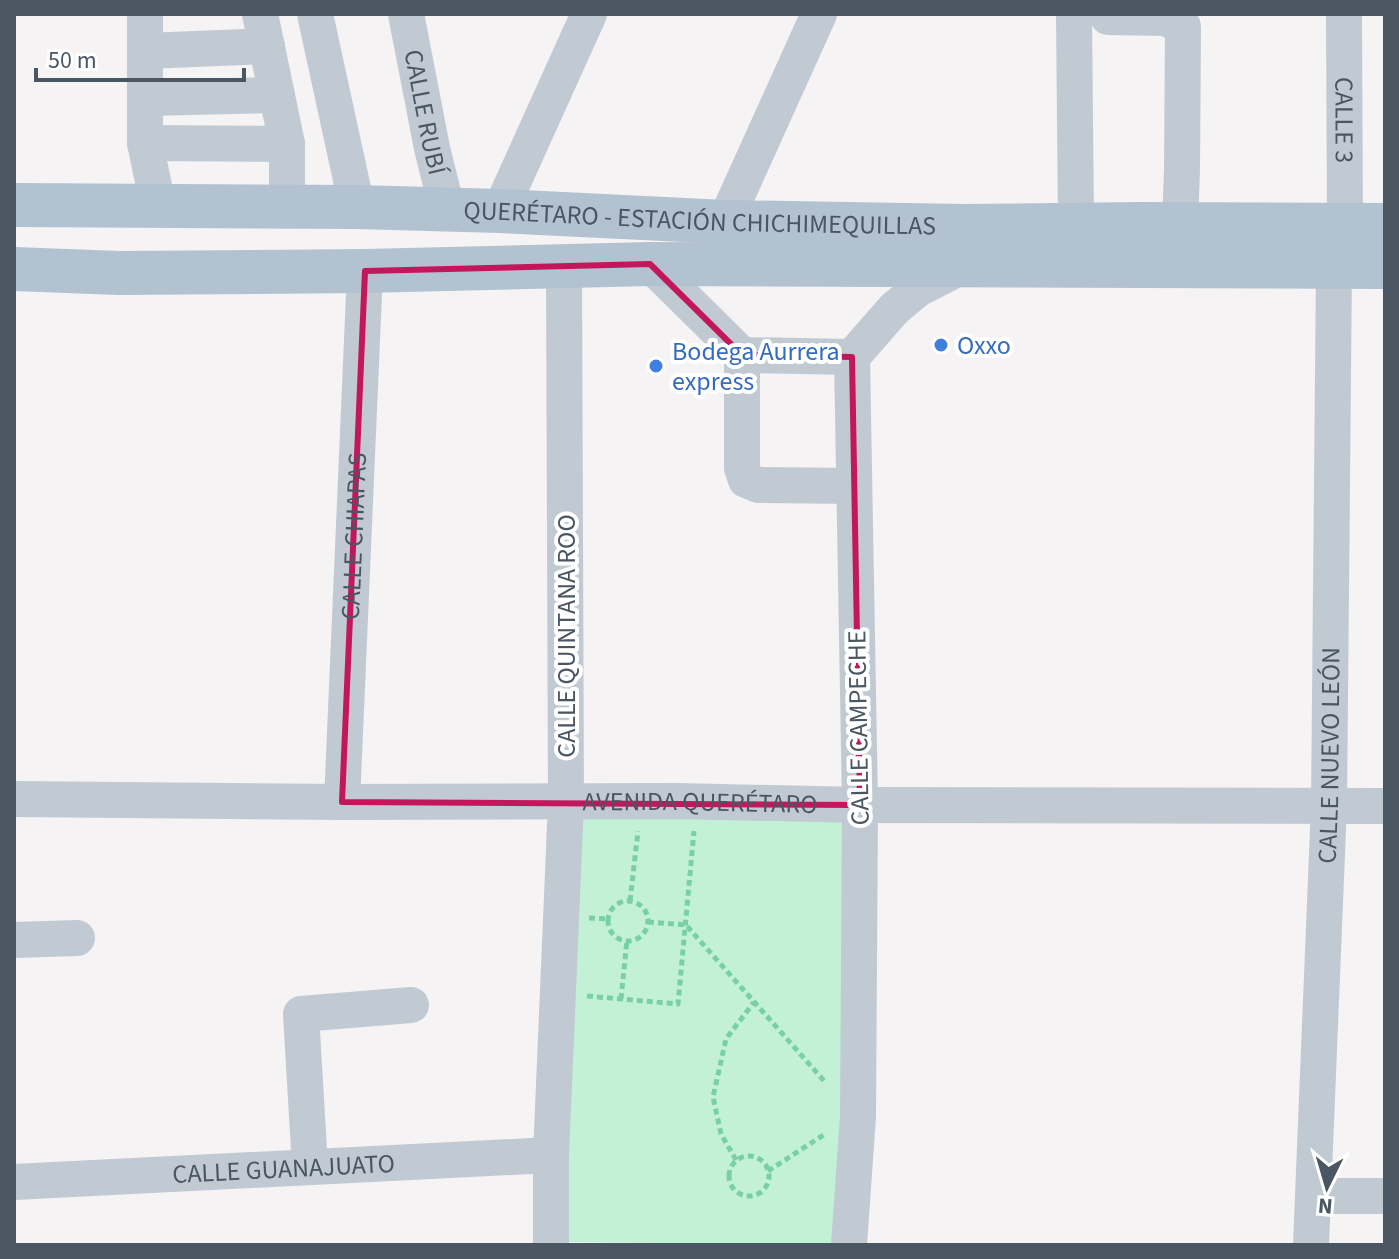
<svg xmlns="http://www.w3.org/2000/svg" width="1399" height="1259" font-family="'Source Sans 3',sans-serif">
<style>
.green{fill:#c3f1d5}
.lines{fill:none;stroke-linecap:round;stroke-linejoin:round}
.path{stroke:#7ad0a6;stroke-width:5;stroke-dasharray:6 4;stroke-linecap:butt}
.minor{stroke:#c1cad2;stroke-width:36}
.major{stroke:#b3c2d1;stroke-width:44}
.marked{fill:none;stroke:#c2185b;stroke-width:6;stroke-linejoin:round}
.shop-dot{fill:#3f7fe0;stroke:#fff;stroke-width:3}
.labels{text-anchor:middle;stroke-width:8;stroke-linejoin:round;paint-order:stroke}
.street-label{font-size:26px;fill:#4a5661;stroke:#fff}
.shop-label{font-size:26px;fill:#366cbe;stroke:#fff;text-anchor:start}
</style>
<rect width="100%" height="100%" fill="#f5f3f3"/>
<path class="green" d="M 569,807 L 856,809 L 850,1245 L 557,1242 Z"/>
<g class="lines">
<path class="path" d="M 630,901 L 638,831
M608 921a20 20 0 1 1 40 0a20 20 0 1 1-40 0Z
M 589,918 L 608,919
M 648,922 L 686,925 L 826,1083
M 587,996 L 678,1004 L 694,831
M 621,999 L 627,940
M729 1176a20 20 0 1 1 40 0a20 20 0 1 1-40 0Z
M 736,1160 L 721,1134 L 713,1097 L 726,1039 L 754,1002
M 768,1171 L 825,1134"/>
<g class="minor">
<path d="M 145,14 L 145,143 L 158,205"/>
<path d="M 260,14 L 287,144 L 287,205"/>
<path d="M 315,14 L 357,207"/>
<path id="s1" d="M 406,14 L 432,148 L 447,209"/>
<path d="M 1074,14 L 1076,224"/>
<path id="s2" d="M 1344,14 L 1345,225"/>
<path d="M 1108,17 L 1166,18 L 1183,27 L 1182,170 L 1180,224"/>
<path d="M 145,51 L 267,46"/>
<path d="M 145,98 L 277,95"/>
<path d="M 145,143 L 287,144"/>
<path d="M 500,211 L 589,14"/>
<path d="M 725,222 L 819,14"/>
<path d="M 650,264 L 742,355 L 852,357"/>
<path d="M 742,355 L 742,468 L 746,480 L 758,485 L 853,486"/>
<path id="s3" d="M 14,799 L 342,802 L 676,801 L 860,805 L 1385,806"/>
<path id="s4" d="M 342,802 L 365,271"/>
<path d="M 14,940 L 77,938"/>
<path d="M 310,1167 L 301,1014 L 411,1005"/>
<path id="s5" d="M 14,1182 L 551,1155"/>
<path d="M 1314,1196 L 1385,1196"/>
<path d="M 551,1245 L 551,1155 L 566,802 L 564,267"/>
<path d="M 849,1245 L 858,1116 L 860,805 L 852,357 L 894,309 L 918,289 L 963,266"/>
<path id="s6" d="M 1311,1245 L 1329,805 L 1334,266"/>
</g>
<g class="major">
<path id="s7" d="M 14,205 L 357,207 L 500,211 L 725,222 L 964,226 L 1140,224 L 1385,225"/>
<path d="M 14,269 L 119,273 L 365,271 L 650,264 L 1385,267"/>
</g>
</g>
<path class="marked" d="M 650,264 L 742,355 L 852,357 L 860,805 L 342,802 L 365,271 Z"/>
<g class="shop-dot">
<circle cx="941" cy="345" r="8"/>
<circle cx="656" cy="366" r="8"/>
</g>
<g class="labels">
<g class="street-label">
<text dy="9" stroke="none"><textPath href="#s1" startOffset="100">CALLE RUBÍ</textPath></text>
<text dy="9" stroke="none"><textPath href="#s2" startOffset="106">CALLE 3</textPath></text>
<text dy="9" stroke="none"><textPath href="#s7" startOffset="686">QUERÉTARO - ESTACIÓN CHICHIMEQUILLAS</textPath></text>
<text dy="9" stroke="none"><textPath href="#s4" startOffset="266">CALLE CHIAPAS</textPath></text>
<text transform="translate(566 636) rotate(-90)" y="9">CALLE QUINTANA ROO</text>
<text transform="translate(858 728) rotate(-91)" y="9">CALLE CAMPECHE</text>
<text dy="9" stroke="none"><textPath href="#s6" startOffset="490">CALLE NUEVO LEÓN</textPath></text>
<text dy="9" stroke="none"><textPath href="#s3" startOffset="686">AVENIDA QUERÉTARO</textPath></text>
<text dy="9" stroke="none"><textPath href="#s5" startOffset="270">CALLE GUANAJUATO</textPath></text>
</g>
<g class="shop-label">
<text x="957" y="354">Oxxo</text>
<text x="672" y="360">Bodega Aurrera<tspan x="672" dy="30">express</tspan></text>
</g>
</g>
<rect width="1399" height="1259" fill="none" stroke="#4a5661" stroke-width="32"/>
<g transform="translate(1327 1187) rotate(185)" stroke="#ffffff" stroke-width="6" paint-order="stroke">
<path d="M0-6L14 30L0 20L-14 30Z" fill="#4a5661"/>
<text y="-12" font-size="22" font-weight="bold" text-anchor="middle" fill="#4a5661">N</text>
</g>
<path d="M36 68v12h208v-12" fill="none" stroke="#4a5661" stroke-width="4"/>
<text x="48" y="68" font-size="24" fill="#4a5661" stroke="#ffffff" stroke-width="6" paint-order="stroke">50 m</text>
</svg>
